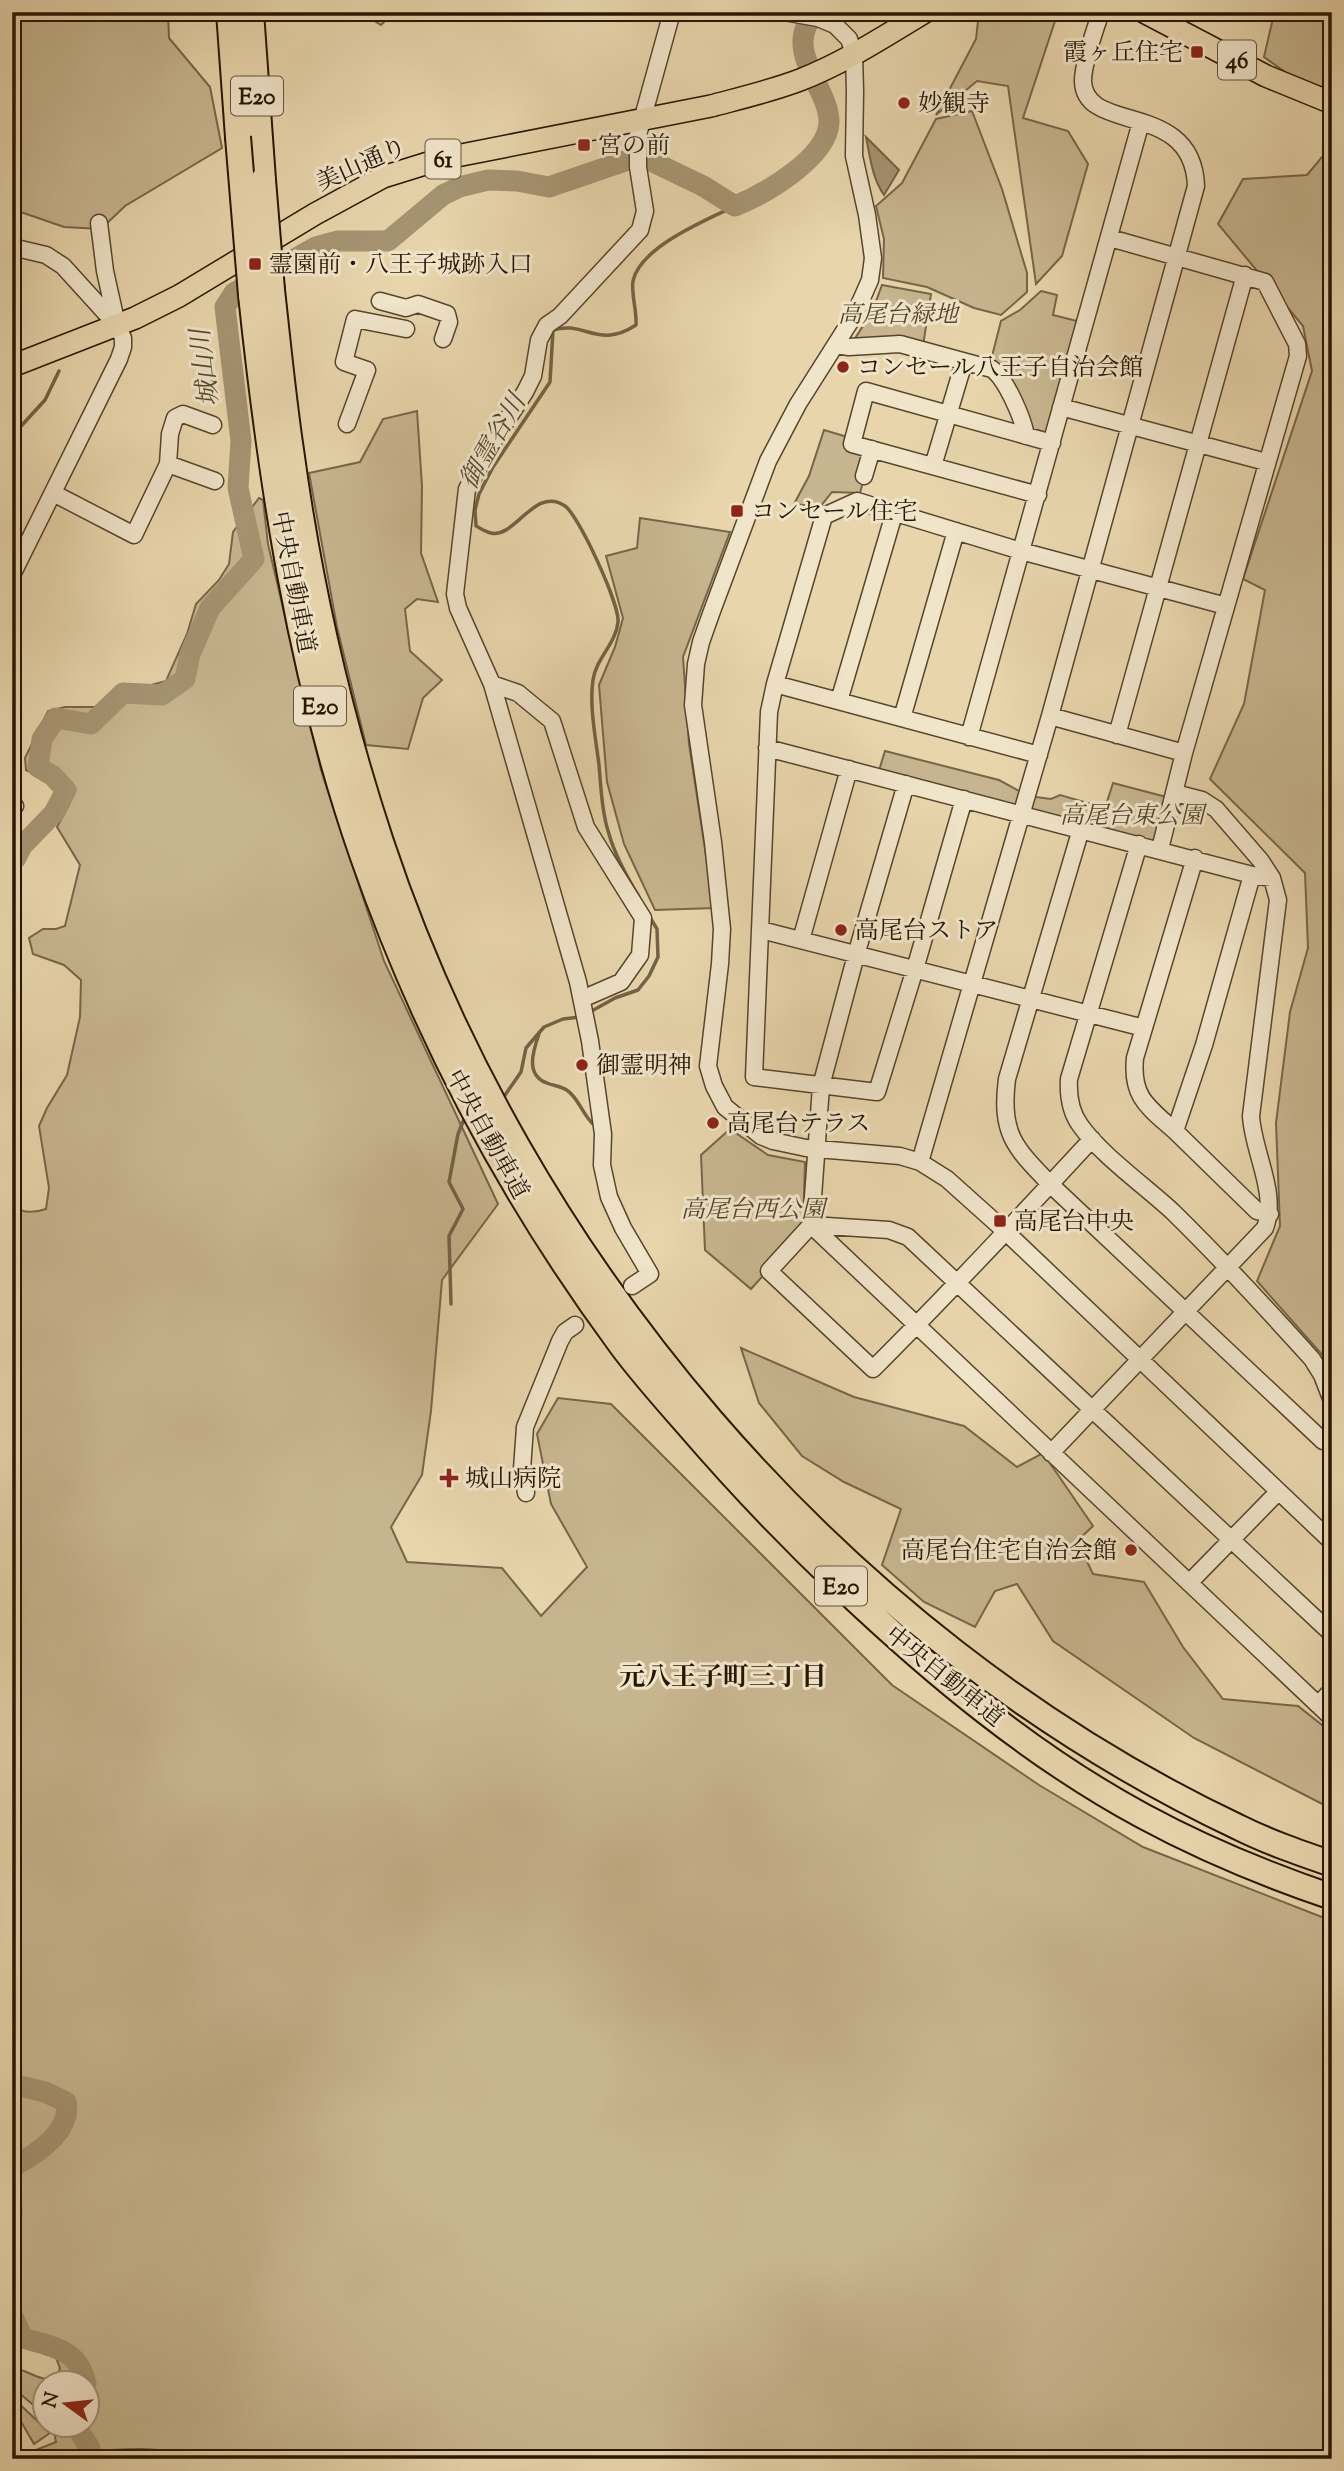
<svg xmlns="http://www.w3.org/2000/svg" width="1344" height="2471" font-family="'Sorts Mill Goudy','Noto Serif JP',serif">
<style>
.green{fill:#c7b58f;stroke:#766648;stroke-width:2}
.water{fill:#a69472;stroke:#736244;stroke-width:2}
.lines{fill:none;stroke-linecap:round;stroke-linejoin:round}
.stream{stroke:#736244;stroke-width:3.5}
.river{stroke:#a69472;stroke-width:21}
.minor-casing{stroke:#56462b;stroke-width:19}
.major-casing{stroke:#261600;stroke-width:24}
.highway-casing{stroke:#261600;stroke-width:28}
.minor{stroke:#f0e4c9;stroke-width:16}
.major{stroke:#e8d5ac;stroke-width:21}
.highway{stroke:#e8d5ac;stroke-width:24}
.highway-bridge-casing{stroke:#261600;stroke-width:28;stroke-linecap:butt}
.highway-bridge{stroke:#e8d5ac;stroke-width:24}
.poi-dot{fill:#8f2418;stroke:#f0e4c9;stroke-width:2.5}
.labels{text-anchor:middle;stroke-width:6;stroke-linejoin:round;paint-order:stroke}
.shield{fill:#f0e4c9;stroke:#63543c;stroke-width:2}
.shield-label{font-size:23px;font-weight:bold;fill:#261600}
.poi-label{font-size:24px;fill:#261600;stroke:#f0e4c9;text-anchor:start}
.street-label{font-size:24px;fill:#261600;stroke:#f0e4c9}
.park-label{font-size:24px;font-style:italic;fill:#56462b;stroke:#f0e4c9}
.water-label{font-size:26px;font-style:italic;fill:#59482e;stroke:#f0e4c9}
.neighbourhood-label{font-size:26px;font-weight:bold;fill:#261600;stroke:#f0e4c9}
</style>
<rect width="100%" height="100%" fill="#e8d5ac"/>
<filter id="stains"><feTurbulence type="fractalNoise" baseFrequency=".00286" numOctaves="4"/><feColorMatrix values="0 0 0 0 .2 0 0 0 0 .09 0 0 0 0 .02 0 0 0 .5 -.17"/></filter>
<radialGradient id="worn" r=".72"><stop offset=".6" stop-color="#630" stop-opacity="0"/><stop offset="1" stop-color="#630" stop-opacity=".3"/></radialGradient>
<path class="green" d="M 12,12 L 168,12 L 169,38 L 210,87 L 222,148 L 125,206 L 101,229 L 64,227 L 12,209 Z
M 360,12 L 394,12 L 381,25 Z
M 979,12 L 1058,12 L 1023,118 L 1068,131 L 1088,164 L 1062,256 L 1036,284 L 1008,86 L 977,81 L 936,115 L 976,39 Z
M 1261,12 L 1332,12 L 1332,93 L 1288,74 L 1264,57 L 1273,18 Z
M 972,111 L 1002,189 L 1027,273 L 1027,292 L 1001,315 L 974,308 L 927,287 L 883,278 L 884,239 L 876,206 L 902,183 L 936,119 Z
M 1332,145 L 1332,1366 L 1257,1281 L 1280,1226 L 1276,1123 L 1290,1012 L 1308,948 L 1305,873 L 1210,779 L 1244,704 L 1265,590 L 1243,579 L 1312,371 L 1303,326 L 1218,224 L 1243,179 L 1307,175 Z
M 882,285 L 931,294 L 923,346 L 854,340 L 872,312 Z
M 1041,291 L 1057,295 L 1053,315 L 1081,322 L 1051,433 L 1035,433 L 1002,367 L 990,364 L 1001,321 L 1020,310 Z
M 417,411 L 422,486 L 421,553 L 438,602 L 417,599 L 405,609 L 410,651 L 442,680 L 423,698 L 408,749 L 366,745 L 337,627 L 309,473 L 360,462 L 383,419 Z
M 824,430 L 854,439 L 872,449 L 860,493 L 832,492 L 820,507 L 794,504 L 809,476 Z
M 259,498 L 263,500 L 268,544 L 321,770 L 384,961 L 498,1204 L 442,1280 L 431,1411 L 422,1475 L 391,1527 L 407,1562 L 502,1568 L 541,1616 L 587,1567 L 551,1504 L 537,1434 L 558,1398 L 611,1404 L 892,1685 L 1039,1785 L 1143,1847 L 1332,1921 L 1332,2459 L 23,2459 L 28,2453 L 56,2442 L 53,2426 L 88,2426 L 88,2384 L 46,2384 L 45,2415 L 12,2387 L 12,2368 C 30,2370 36,2381 56,2379 L 60,2368 L 49,2340 L 12,2327 L 12,1205 C 22,1214 34,1213 46,1209 L 49,1188 L 39,1126 L 47,1108 L 67,1075 L 80,1017 L 81,980 L 64,965 L 33,954 L 29,938 L 43,929 L 56,929 L 65,926 L 80,865 L 57,827 L 70,803 L 53,783 L 26,770 L 25,758 L 48,711 L 65,707 L 95,707 L 110,696 L 166,681 L 187,634 L 196,604 L 219,580 L 229,564 L 233,532 Z
M 640,518 L 730,532 L 683,657 L 689,744 L 714,908 L 655,910 L 624,844 L 607,782 L 599,685 L 615,647 L 623,618 L 606,556 L 637,548 Z
M 885,751 L 999,780 L 1028,796 L 1051,799 L 1060,795 L 1105,808 L 1113,783 L 1174,799 L 1160,849 L 877,777 Z
M 730,1129 L 768,1155 L 805,1162 L 803,1231 L 751,1289 L 705,1250 L 701,1155 Z
M 741,1348 L 854,1397 L 964,1426 L 1017,1467 L 1043,1453 L 1093,1526 L 1077,1541 L 1093,1574 L 1144,1582 L 1183,1647 L 1223,1699 L 1298,1706 L 1332,1733 L 1332,1809 L 1194,1738 L 1053,1641 L 1017,1584 L 995,1591 L 975,1627 L 924,1602 L 882,1565 L 901,1509 L 844,1482 L 802,1456 L 759,1403 Z
M 12,2397 L 50,2433 L 34,2444 L 12,2406 Z"/>
<path class="water" d="M 866,137 L 899,170 L 884,195 C 872,178 870,156 866,137 Z"/>
<g class="lines">
<path class="stream" d="M 219,302 L 229,302
M 12,436 L 45,400 L 59,371
M 639,897 C 627,877 615,856 609,834 C 602,813 601,788 599,765 C 596,740 589,706 593,680 C 596,658 616,644 618,622 C 620,605 579,516 565,506 C 535,485 515,539 491,533 C 486,532 480,528 476,526 L 475,510 L 479,494 L 493,467 L 550,382 L 553,330 C 584,320 598,350 636,325 C 637,310 631,295 633,281 C 640,247 706,220 735,206
M 590,1012 L 615,998 L 638,990 L 649,976 L 658,957 L 657,929 L 649,916
M 539,1034 C 533,1051 525,1075 547,1083 C 554,1086 562,1086 568,1091 C 579,1099 583,1116 595,1126
M 503,1098 L 521,1072 L 526,1048 L 544,1027 L 563,1019 L 580,1017
M 451,1304 L 449,1236 L 463,1209 L 449,1182 L 458,1134 L 465,1117
M 90,2448 L 93,2451 C 115,2452 164,2444 181,2459
M 84,2459 L 93,2451"/>
<path class="river" d="M 12,858 L 16,858 L 22,846 L 54,813 L 66,790 L 53,776 L 38,767 L 42,739 L 56,718 L 91,724 L 123,693 L 162,695 L 185,679 L 190,654 L 210,608 L 254,559 L 238,488 L 241,441 L 225,307 L 234,293 L 316,247 L 338,241 L 388,241 L 443,195 L 459,187 L 488,180 L 517,181 L 549,187 L 628,160 L 647,159 L 703,186 L 735,206 C 765,194 827,158 829,123 C 830,87 779,48 817,12
M 12,2084 L 45,2092 L 66,2102 C 72,2132 35,2155 12,2167
M 12,2208 L 12,2215
M 12,2315 L 23,2338 C 53,2347 79,2349 86,2384
M 79,2426 L 80,2433 L 90,2448"/>
<g class="minor-casing">
<path id="minor" d="M 784,12 L 818,18 L 835,25 L 849,39 L 854,54 L 855,92 L 854,156 L 867,215 L 873,258 L 870,280 L 855,314 L 798,404 L 768,461 L 712,611 L 701,642 L 696,664 L 693,705 L 713,842 L 722,929 L 720,964 L 708,1066 L 714,1086 L 725,1107 L 761,1136 L 773,1141 L 806,1148 L 900,1156 L 920,1162 L 947,1179 L 1005,1231 L 1332,1542
M 1110,238 L 1265,282 L 1297,344 L 1298,356 L 1184,753 L 1160,849
M 12,247 L 46,255 L 63,266 L 113,321
M 380,301 L 406,308 L 418,304 L 447,314 L 449,322 L 443,339
M 836,345 L 849,347 L 900,344 L 992,369 C 1006,379 1023,418 1026,436
M 1061,407 L 1266,462
M 347,424 L 367,370 L 344,362 L 355,319 L 406,329
M 168,464 L 215,481
M 933,466 L 964,362
M 864,476 L 872,449
M 53,493 L 134,535 L 168,464 L 170,434 L 175,418 L 183,414 L 213,425
M 1038,495 L 852,444 L 866,391 L 1052,443
M 12,575 L 119,359 L 123,347 L 123,338 L 117,325 L 105,271 L 99,223
M 492,684 L 518,693 L 552,721 L 586,827 L 643,918 L 640,955 L 621,982 L 582,999
M 775,684 L 1039,755
M 839,701 L 894,514
M 1050,716 L 1184,753
M 902,718 L 956,531
M 1117,735 L 1245,275
M 969,737 L 1141,122
M 767,748 L 1252,875 L 1272,878
M 906,784 L 856,955 L 821,1086 L 811,1225 L 1332,1718
M 964,799 L 915,969 L 877,1092 L 754,1077 L 769,712 L 775,684 L 824,516 L 857,501 L 1021,551 L 1226,606
M 12,805 L 15,806
M 1081,829 L 1007,1079 C 1000,1133 1014,1147 1050,1184 L 1323,1441 L 1332,1444
M 1139,844 L 1069,1079 C 1068,1096 1070,1111 1080,1125 C 1101,1155 1145,1186 1173,1212 C 1221,1259 1267,1309 1312,1359 L 1322,1375 L 1332,1401
M 1252,875 L 1204,1045 L 1175,1131 L 1257,1211 L 1270,1214
M 761,930 L 1144,1028
M 801,940 L 849,769
M 1175,1131 C 1148,1107 1131,1097 1135,1058 L 1195,858
M 1092,1139 C 1020,1217 948,1294 873,1369 L 769,1271 L 811,1225 L 889,1230 L 908,1237 L 1332,1634
M 920,1162 L 1050,716 L 1196,186 C 1193,99 1084,135 1083,81 C 1083,65 1095,29 1101,12
M 632,1286 L 650,1274 L 623,1228 L 609,1197 L 602,1165 L 603,1134 L 590,1041 L 578,982 L 492,684 L 458,608 L 455,594 L 467,489 L 487,451 L 525,392 L 533,376 L 539,340 L 547,325 L 560,316 L 640,230 L 645,211 L 638,167 L 638,135 L 672,12
M 1051,1453 L 1265,1228 C 1278,1193 1253,1152 1251,1116 L 1278,900 L 1272,878 L 1261,861 L 1216,809 L 1202,800 L 1175,793
M 526,1493 L 522,1469 L 525,1427 L 560,1341 L 565,1332 L 575,1325
M 1189,1583 L 1278,1492
M 1318,1705 L 1332,1690"/>
</g>
<g class="major-casing">
<path id="major" d="M 1144,12 L 1266,76 L 1332,103
M 12,366 L 135,318 L 179,296 L 315,214 L 383,177 L 441,159 L 711,106 C 741,98 771,91 800,80 C 844,63 885,36 925,12"/>
</g>
<g class="highway-casing">
<path id="highway" d="M 229,12 L 238,137
M 251,12 L 263,180
M 272,290 C 278,343 283,397 291,450 C 309,583 339,715 381,842 C 520,1261 838,1638 1238,1827 C 1268,1842 1300,1853 1332,1864
M 251,295 C 271,484 300,677 363,857 C 424,1032 511,1196 621,1345 C 641,1372 664,1398 687,1424 C 736,1481 787,1535 842,1587 C 934,1674 1032,1756 1143,1816 C 1204,1849 1267,1875 1332,1897"/>
</g>
<use href="#minor" class="minor"/>
<use href="#major" class="major"/>
<use href="#highway" class="highway"/>
<g class="highway-bridge-casing">
<path id="highway-bridge" d="M 238,137 L 251,295
M 263,180 L 272,290"/>
</g>
<use href="#highway-bridge" class="highway-bridge"/>
</g>
<g class="poi-dot">
<rect x="1190" y="45" width="14" height="14" rx="3.5"/>
<circle cx="904" cy="103" r="7"/>
<rect x="577" y="138" width="14" height="14" rx="3.5"/>
<rect x="248" y="257" width="14" height="14" rx="3.5"/>
<circle cx="843" cy="367" r="7"/>
<rect x="730" y="504" width="14" height="14" rx="3.5"/>
<circle cx="841" cy="930" r="7"/>
<circle cx="582" cy="1065" r="7"/>
<circle cx="713" cy="1123" r="7"/>
<rect x="993" y="1214" width="14" height="14" rx="3.5"/>
<path d="M445.5 1467.5h7v7h7v7h-7v7h-7v-7h-7v-7h7z"/>
<circle cx="1131" cy="1550" r="7"/>
</g>
<g class="labels">
<g class="shield">
<rect x="1218" y="40.5" width="38" height="39" rx="5"/>
<rect x="231" y="76.5" width="52" height="39" rx="5"/>
<rect x="425.5" y="139.5" width="35" height="39" rx="5"/>
<rect x="294" y="686.5" width="52" height="39" rx="5"/>
<rect x="815" y="1566.5" width="52" height="39" rx="5"/>
</g>
<g class="shield-label">
<text x="1237" y="68">46</text>
<text x="257" y="104">E20</text>
<text x="443" y="167">61</text>
<text x="320" y="714">E20</text>
<text x="841" y="1594">E20</text>
</g>
<g class="poi-label">
<text x="1183" y="60" text-anchor="end">霞ヶ丘住宅</text>
<text x="918" y="111">妙観寺</text>
<text x="598" y="153">宮の前</text>
<text x="269" y="272">霊園前・八王子城跡入口</text>
<text x="857" y="375">コンセール八王子自治会館</text>
<text x="751" y="519">コンセール住宅</text>
<text x="855" y="938">高尾台ストア</text>
<text x="596" y="1073">御霊明神</text>
<text x="727" y="1131">高尾台テラス</text>
<text x="1014" y="1229">高尾台中央</text>
<text x="465" y="1486">城山病院</text>
<text x="1117" y="1558" text-anchor="end">高尾台住宅自治会館</text>
</g>
<g class="street-label">
<text transform="translate(361 164) rotate(-24)" y="8">美山通り</text>
<text transform="translate(294 582) rotate(79)" y="8">中央自動車道</text>
<text transform="translate(488 1134) rotate(61)" y="8">中央自動車道</text>
<text transform="translate(945 1676) rotate(39)" y="8">中央自動車道</text>
</g>
<g class="park-label">
<text x="898" y="322">高尾台緑地</text>
<text x="1132" y="823">高尾台東公園</text>
<text x="753" y="1217">高尾台西公園</text>
</g>
<g class="water-label">
<text transform="translate(204 368) rotate(-97)" y="9">城山川</text>
<text transform="translate(492 441) rotate(-60)" y="9">御霊谷川</text>
</g>
<g class="neighbourhood-label">
<text x="723" y="1685">元八王子町三丁目</text>
</g>
</g>
<rect width="1344" height="2471" fill="none" stroke="#e8d5ac" stroke-width="42"/>
<rect x="14" y="14" width="1316" height="2443" fill="none" stroke="#261600" stroke-width="3.5"/>
<rect x="21" y="21" width="1302" height="2429" fill="none" stroke="#261600" stroke-width="2"/>
<g transform="translate(66 2404) rotate(285)"><circle r="33" fill="#f0e4c9" stroke="#9f9279" stroke-width="2"/>
<path d="M0-5L12 26L0 18L-12 26Z" fill="#8f2418"/>
<text y="-10" font-size="19" font-weight="bold" text-anchor="middle" fill="#261600">N</text>
</g>
<rect width="100%" height="100%" filter="url(#stains)"/>
<rect width="100%" height="100%" fill="url(#worn)"/>
</svg>
